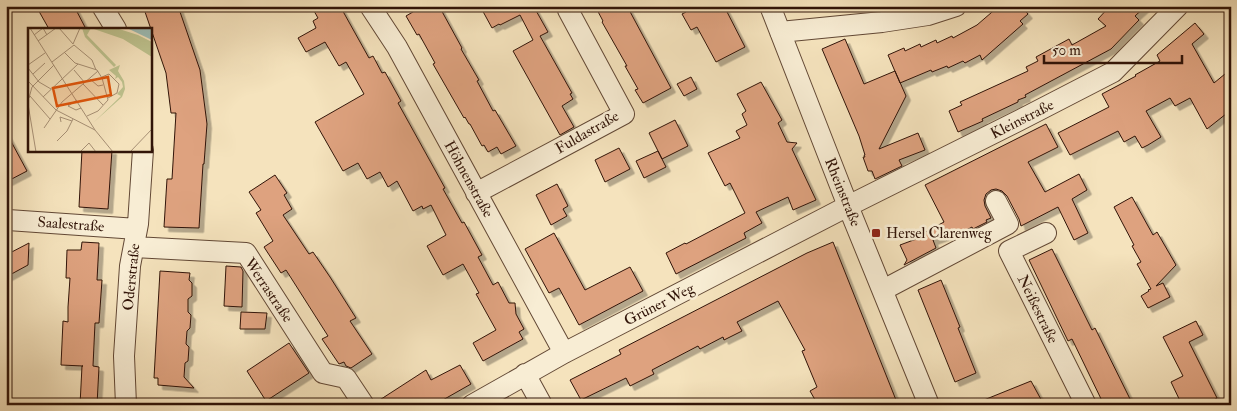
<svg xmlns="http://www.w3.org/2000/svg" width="1237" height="411" font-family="'IM FELL Double Pica',serif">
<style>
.building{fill:#dea27f;stroke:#311408;filter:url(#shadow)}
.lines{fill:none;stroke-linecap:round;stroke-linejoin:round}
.minor-casing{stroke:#624835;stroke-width:22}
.minor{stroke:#f8edd4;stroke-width:20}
.poi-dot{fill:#8f2418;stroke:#f8edd4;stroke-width:2}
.labels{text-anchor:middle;stroke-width:5;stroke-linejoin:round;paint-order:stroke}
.street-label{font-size:15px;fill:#311408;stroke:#f8edd4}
.poi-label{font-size:15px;fill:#311408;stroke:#f8edd4;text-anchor:start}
.inset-road{fill:none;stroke:#a79075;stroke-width:1}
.view{fill:#df560c;fill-opacity:0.15;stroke:#df560c;stroke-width:2.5}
.inset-edge{fill:none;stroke:#311408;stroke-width:2.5}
</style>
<defs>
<filter id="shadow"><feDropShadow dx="4.5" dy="4.5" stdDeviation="0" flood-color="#0004"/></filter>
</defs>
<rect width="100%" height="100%" fill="#f5e3bd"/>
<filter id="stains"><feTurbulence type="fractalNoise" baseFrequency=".004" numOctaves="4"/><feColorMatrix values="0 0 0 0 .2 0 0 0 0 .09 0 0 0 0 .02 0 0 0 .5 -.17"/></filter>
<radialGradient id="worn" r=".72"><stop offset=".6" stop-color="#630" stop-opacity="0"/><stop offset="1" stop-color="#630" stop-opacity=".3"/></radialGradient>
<path class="building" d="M 36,6 L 74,6 L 86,29 L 49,29 Z
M 143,6 L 178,6 L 200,70 L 207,124 L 204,164 L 203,164 L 199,228 L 164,227 L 167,179 L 172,179 L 176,113 L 171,113 L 166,73 Z
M 322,6 L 340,6 L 369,58 L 373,56 L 382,73 L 385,72 L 401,101 L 398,103 L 445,188 L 443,189 L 462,223 L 464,222 L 482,255 L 478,257 L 493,285 L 498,282 L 509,303 L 515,303 L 516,314 L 524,329 L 519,332 L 523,339 L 483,361 L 473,343 L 496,330 L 476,294 L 479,293 L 463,264 L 443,275 L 427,246 L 446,235 L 431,205 L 423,209 L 422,206 L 413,211 L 397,181 L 388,187 L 380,172 L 367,179 L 358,163 L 343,171 L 315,122 L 364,94 L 346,62 L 339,66 L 325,42 L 306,52 L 298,38 L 316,28 L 313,21 L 318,18 L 314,11 Z
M 423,6 L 439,6 L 462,48 L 461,49 L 479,80 L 477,81 L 493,111 L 495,110 L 516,146 L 501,154 L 497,147 L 488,152 L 484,145 L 482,146 L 470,124 L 469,124 L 465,117 L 464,118 L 433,64 L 435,63 L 419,34 L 417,35 L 406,16 Z
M 480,6 L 535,6 L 534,7 L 548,32 L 540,36 L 572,93 L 570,94 L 573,99 L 562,106 L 574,127 L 560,135 L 513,51 L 533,40 L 520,15 L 500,25 L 499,24 L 492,28 Z
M 595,6 L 627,6 L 671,88 L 643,103 L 635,90 L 638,89 L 625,66 L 627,66 L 602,22 L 603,21 Z
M 683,6 L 724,6 L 745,47 L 716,62 L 697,27 L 691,30 L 682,14 L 686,12 Z
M 999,6 L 1021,6 L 1028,14 L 1020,21 L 1023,24 L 982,60 L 980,55 L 965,63 L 963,61 L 948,68 L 947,66 L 932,72 L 931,70 L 900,83 L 888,55 L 904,48 L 905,51 L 920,44 L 921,47 L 936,40 L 937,43 L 952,36 L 953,38 L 977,25 Z
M 1110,6 L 1146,6 L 1135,16 L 1139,20 L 1111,49 L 1025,95 L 1026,97 L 1018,100 L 1018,102 L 982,119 L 983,121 L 958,132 L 949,111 L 962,105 L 960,102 L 1028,71 L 1026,67 L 1038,61 L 1036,57 L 1069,39 L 1072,45 L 1106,26 L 1098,19 Z
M 1195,23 L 1204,34 L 1192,44 L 1214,83 L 1231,69 L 1231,110 L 1207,129 L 1190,98 L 1175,106 L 1170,98 L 1146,111 L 1161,137 L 1148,145 L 1142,148 L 1135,136 L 1124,142 L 1118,131 L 1070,155 L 1058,133 L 1109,107 L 1102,94 L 1136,76 L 1135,75 L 1160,61 L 1157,55 Z
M 845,39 L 864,84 L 895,71 L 906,96 L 879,149 L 918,133 L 925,150 L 899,160 L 902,166 L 875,179 L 872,171 L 868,171 L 863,157 L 865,157 L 864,155 L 865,155 L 859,136 L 822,49 Z
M 691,77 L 697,89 L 684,96 L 677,84 Z
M 761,82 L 782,120 L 778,123 L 787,142 L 797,143 L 792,149 L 816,200 L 793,210 L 788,197 L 756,212 L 762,223 L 744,233 L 746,238 L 676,274 L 666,253 L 685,243 L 686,244 L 745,213 L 730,183 L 725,186 L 708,153 L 740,138 L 736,131 L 747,125 L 742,114 L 746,111 L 737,94 Z
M 675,120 L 688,146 L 662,159 L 649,133 Z
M 1046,124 L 1058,147 L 1028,162 L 1045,192 L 1079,174 L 1087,190 L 1072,199 L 1088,233 L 1074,240 L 1058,207 L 1021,226 L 1019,219 L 1007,196 L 1002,191 L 996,189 L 991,190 L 986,194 L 984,200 L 985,206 L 991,218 L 986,220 L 987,222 L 973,229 L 972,227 L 959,234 L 958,231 L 933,240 L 936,248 L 904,265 L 907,260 L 900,245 L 919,238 L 918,236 L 944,222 L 925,185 Z
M 6,132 L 27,171 L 6,182 Z
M 619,148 L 630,169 L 605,182 L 595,160 Z
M 82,150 L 112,150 L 108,209 L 79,207 Z
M 658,151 L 666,167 L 644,178 L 636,161 Z
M 275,175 L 287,193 L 284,195 L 292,209 L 283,215 L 309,254 L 313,252 L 330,277 L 356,318 L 350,321 L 372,354 L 351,368 L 346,366 L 344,362 L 339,364 L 322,339 L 328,336 L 286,270 L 281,273 L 264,247 L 273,241 L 256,213 L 261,210 L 249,192 Z
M 557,184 L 568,206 L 563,209 L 567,216 L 551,225 L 536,195 Z
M 1132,197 L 1153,235 L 1157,232 L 1176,265 L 1156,286 L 1163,283 L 1170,297 L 1148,308 L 1141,296 L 1149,291 L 1148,290 L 1151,289 L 1137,264 L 1141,262 L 1132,246 L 1134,245 L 1114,207 Z
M 554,233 L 585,290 L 630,267 L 643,291 L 579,325 L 559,288 L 549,293 L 525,249 Z
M 82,242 L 99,243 L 97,280 L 102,280 L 99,323 L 95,323 L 93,366 L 99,367 L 97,405 L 80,405 L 82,366 L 83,366 L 61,365 L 63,321 L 68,322 L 68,307 L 70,278 L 66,278 L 67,250 L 81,250 Z
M 833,242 L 898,405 L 818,405 L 810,391 L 817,387 L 802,351 L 805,350 L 778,301 L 737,322 L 742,331 L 724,340 L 723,337 L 700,349 L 698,346 L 652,370 L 654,374 L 630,386 L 626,378 L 581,400 L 570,380 L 621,354 L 619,350 L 807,253 Z
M 29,243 L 28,265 L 6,277 L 6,255 Z
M 1052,249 L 1092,330 L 1095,328 L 1133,405 L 1104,405 L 1072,339 L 1068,341 L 1029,260 Z
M 226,266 L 241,267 L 243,271 L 242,307 L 224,306 Z
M 160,271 L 190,273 L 189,280 L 192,283 L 192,296 L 188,299 L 188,312 L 191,315 L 190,328 L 187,331 L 186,344 L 189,347 L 188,361 L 185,363 L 184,377 L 194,388 L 158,385 L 158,378 L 154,378 Z
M 941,280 L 960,327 L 958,328 L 976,373 L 955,382 L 918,290 Z
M 241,312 L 267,313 L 265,329 L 240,329 Z
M 1196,321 L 1203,335 L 1189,342 L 1217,398 L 1205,405 L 1182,405 L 1171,382 L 1183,376 L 1163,337 Z
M 289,343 L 309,373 L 266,401 L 247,371 Z
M 460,365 L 471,384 L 434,405 L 376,405 L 375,403 L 426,370 L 431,380 Z
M 1031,381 L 1044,405 L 975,405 L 974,404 Z"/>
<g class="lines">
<g class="minor-casing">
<path id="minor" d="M 102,6 L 116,29
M 370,6 L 397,47 L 564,353
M 770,6 L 848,206 L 929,405
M 780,32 L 882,22 L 928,15 L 956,6
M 476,193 L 624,114 L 568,10
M 6,221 L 8,220 L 137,229
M 1046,233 L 1009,251 L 1086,405
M 134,247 L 246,253 L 323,373 L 346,378 L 364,405
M 883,290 L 1008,224 L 996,201
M 525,374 L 542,405
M 126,405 L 124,356 L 130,266 L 138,224 L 143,150
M 472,405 L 564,353 L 848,206 L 1020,120 L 1113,72 L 1178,6"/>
</g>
<use href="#minor" class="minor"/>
</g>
<rect class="poi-dot" x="871" y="228" width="10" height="10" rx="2.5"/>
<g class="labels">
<g class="street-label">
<text transform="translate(1022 119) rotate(-27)" y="5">Kleinstraße</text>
<text transform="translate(587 132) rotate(-30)" y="5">Fuldastraße</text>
<text transform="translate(469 179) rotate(61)" y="5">Höhnenstraße</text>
<text transform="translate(843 192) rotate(68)" y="5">Rheinstraße</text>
<text transform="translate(71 224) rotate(4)" y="5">Saalestraße</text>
<text transform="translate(131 277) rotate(-84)" y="5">Oderstraße</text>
<text transform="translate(269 290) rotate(56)" y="5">Werrastraße</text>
<text transform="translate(659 304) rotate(-27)" y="5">Grüner Weg</text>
<text transform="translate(1038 309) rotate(64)" y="5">Neißestraße</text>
</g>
<g class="poi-label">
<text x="886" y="238">Hersel Clarenweg</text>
</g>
</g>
<g transform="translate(28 28)">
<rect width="124" height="124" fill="#f5e3bd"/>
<path d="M 54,0 L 88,0 L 110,7 L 124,14 L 124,29 L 95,11 L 63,0 L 59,7 L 88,37 L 86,39 L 57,9 ZM 92,37 L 90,43 L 96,53 L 97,61 L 94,69 L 65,95 L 93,68 L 89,66 L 95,59 L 94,54 L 90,49 L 87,51 L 88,48 L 81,42 Z" fill="#bec38f"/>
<path d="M 99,0 L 124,0 L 124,12 L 101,1 Z" fill="#9dbdb6"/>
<path class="inset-road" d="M 2,0 L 67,102M 31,0 L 45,16M 6,7 L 15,0 L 19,7M 10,13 L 28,0M 45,16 L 52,0M 46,17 L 64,32 L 68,42M 36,24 L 47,35 L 69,42 L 74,50 L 80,72 L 70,83 L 59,88M 24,34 L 46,17M 0,37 L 17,25M 0,40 L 11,54 L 23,61M 46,42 L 57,55M 5,46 L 17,35M 74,49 L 81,46 L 91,56 L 89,65 L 80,70M 62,51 L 70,58 L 75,57M 0,53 L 28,82 L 67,102 L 85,124M 55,56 L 75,77M 2,68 L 22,91M 15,69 L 50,36M 1,70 L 4,59 L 26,37M 49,72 L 40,78 L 48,82 L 53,80M 0,76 L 8,124M 33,94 L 32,89 L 44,93M 16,100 L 34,74 L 70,43M 29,113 L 39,103 L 45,91M 52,124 L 61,115 L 68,124M 102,124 L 124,101"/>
<path class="view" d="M 80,49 L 83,67 L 29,78 L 25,60 Z"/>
<rect width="124" height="124" class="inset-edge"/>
</g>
<rect width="1237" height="411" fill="none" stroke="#f5e3bd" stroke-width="25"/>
<rect x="8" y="8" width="1222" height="396" fill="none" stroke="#311408" stroke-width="2.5"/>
<rect x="12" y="12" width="1212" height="386" fill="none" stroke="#311408"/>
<path d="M1044 55v8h138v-8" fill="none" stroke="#311408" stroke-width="2.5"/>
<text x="1052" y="55" font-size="15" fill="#311408" stroke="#f8edd4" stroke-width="4" paint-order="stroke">50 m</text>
<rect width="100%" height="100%" filter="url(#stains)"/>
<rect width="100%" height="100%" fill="url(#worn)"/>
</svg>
